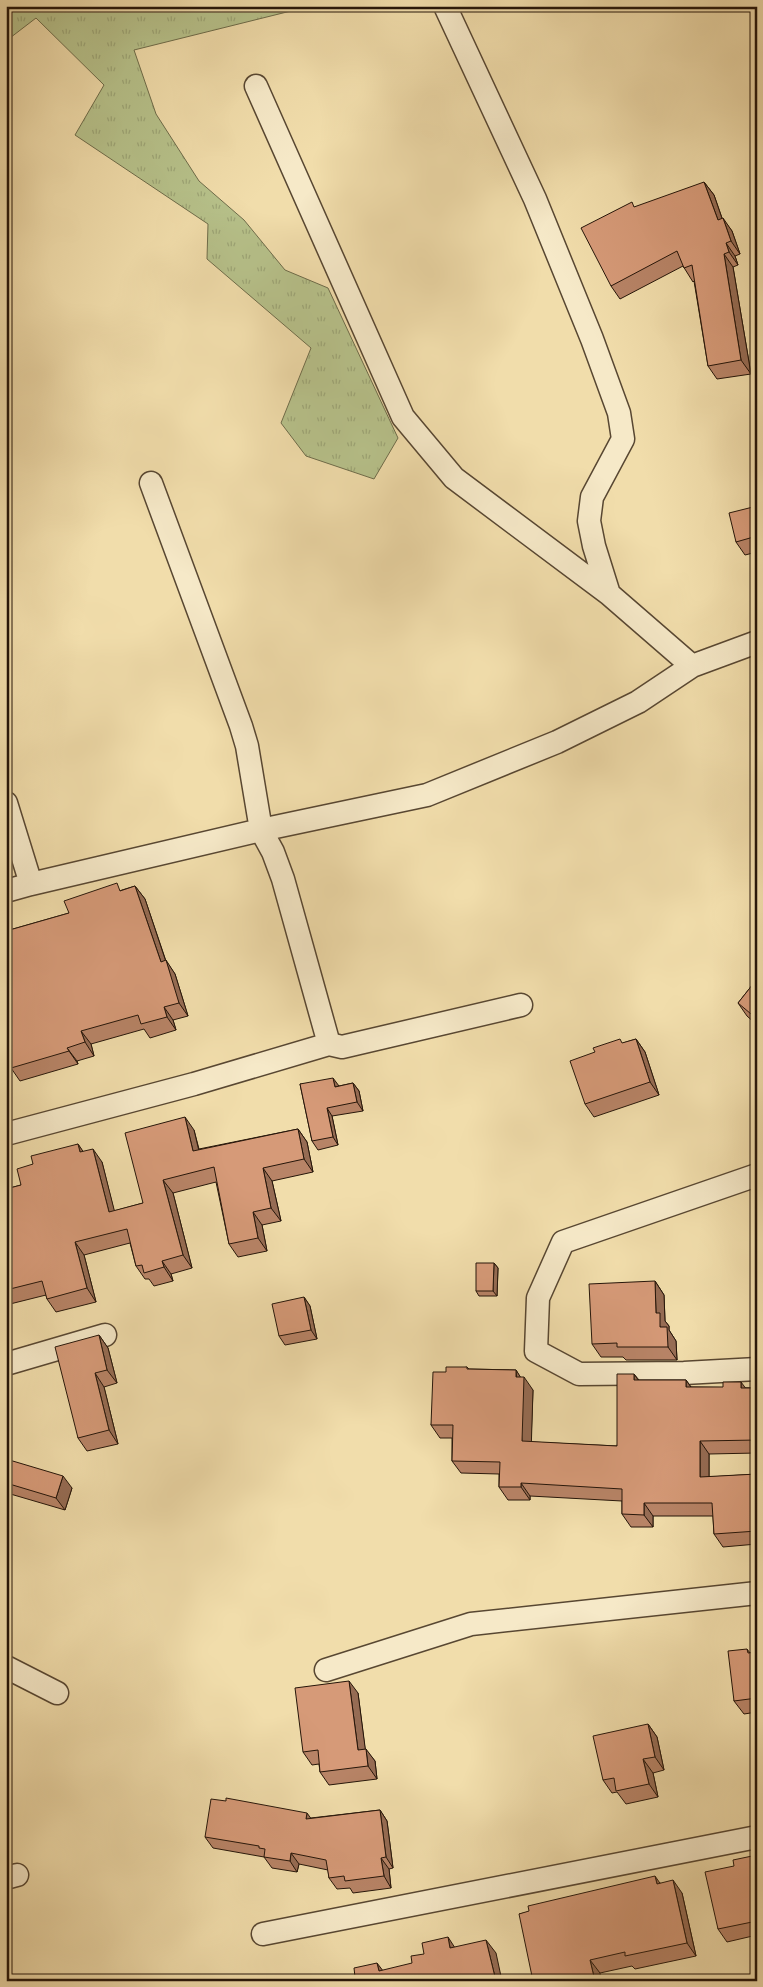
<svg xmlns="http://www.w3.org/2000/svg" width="763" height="1987" font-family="'Libre Bodoni',serif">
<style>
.grass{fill:url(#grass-tufts);stroke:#6e6c4a}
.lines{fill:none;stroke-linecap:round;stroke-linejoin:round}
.minor-casing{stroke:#584732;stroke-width:25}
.minor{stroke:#f6e9c8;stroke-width:22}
.wall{fill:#b88467;stroke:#251509}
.shaded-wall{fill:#966c54;stroke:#251509}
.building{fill:#d69a78;stroke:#251509}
</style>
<defs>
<pattern id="grass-tufts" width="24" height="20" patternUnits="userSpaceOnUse" patternTransform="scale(1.25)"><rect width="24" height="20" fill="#b7c28b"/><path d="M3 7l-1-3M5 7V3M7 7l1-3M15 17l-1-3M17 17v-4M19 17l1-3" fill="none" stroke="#9da677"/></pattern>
</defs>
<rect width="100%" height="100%" fill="#f1ddab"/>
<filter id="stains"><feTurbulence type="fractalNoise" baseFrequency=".004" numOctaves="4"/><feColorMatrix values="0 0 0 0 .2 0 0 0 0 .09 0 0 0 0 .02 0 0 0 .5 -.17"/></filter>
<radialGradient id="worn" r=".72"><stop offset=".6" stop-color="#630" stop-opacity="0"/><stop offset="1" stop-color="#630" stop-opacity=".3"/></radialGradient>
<path class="grass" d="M 6,6 L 311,6 L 134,50 L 156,114 L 199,181 L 244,220 L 285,270 L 328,288 L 398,438 L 374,479 L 306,456 L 281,423 L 311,348 L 207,259 L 208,224 L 75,135 L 104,85 L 36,18 L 6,41 Z"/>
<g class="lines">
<g class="minor-casing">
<path id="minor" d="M 445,6 L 535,199 L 592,339 L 619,413 L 623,439 L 592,497 L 589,521 L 594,546 L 609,594
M 256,86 L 403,417 L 454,478 L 609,594 L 692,666
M 151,483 L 241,726 L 247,746 L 261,830 L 273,852 L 283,879 L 329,1044 L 342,1047 L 521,1005
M 6,803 L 31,884
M 6,891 L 31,884 L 261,830 L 427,795 L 557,742 L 638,702 L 692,666 L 757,642
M 6,1134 L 194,1084 L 329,1044
M 757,1175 L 563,1242 L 538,1298 L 536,1351 L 579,1374 L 684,1373 L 757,1369
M 6,1364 L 105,1335
M 6,1667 L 57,1693
M 326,1670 L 471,1624 L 757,1593
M 6,1878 L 17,1875
M 263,1934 L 757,1837"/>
</g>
<use href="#minor" class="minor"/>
</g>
<path class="wall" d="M 704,182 L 714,195 L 722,218 L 732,231 L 740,254 L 735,256 L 738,265 L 733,267 L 751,374 L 717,379 L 708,366 L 694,281 L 693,282 L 683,266 L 620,299 L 611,286 Z
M 757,506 L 757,552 L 745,555 L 736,542 Z
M 135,886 L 145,899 L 166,961 L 175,974 L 188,1016 L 173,1020 L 176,1030 L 150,1038 L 144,1029 L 91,1044 L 94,1056 L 77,1061 L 78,1064 L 20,1081 L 11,1068 L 10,1065 L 6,1067 L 6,931 L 69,913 L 122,890 Z
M 757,979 L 757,1025 L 747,1016 L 738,1003 Z
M 636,1039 L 645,1052 L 659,1095 L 594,1117 L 585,1104 L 623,1043 Z
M 353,1083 L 359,1091 L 363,1111 L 332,1116 L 338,1145 L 318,1150 L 312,1141 L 300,1084 L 339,1086 Z
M 298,1129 L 307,1142 L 313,1172 L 272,1181 L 281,1221 L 262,1225 L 267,1251 L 238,1257 L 229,1244 L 216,1182 L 173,1193 L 192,1268 L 171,1274 L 173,1281 L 154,1286 L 149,1279 L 145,1279 L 136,1266 L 130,1243 L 84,1255 L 96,1302 L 56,1312 L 47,1299 L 46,1295 L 6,1305 L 6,1189 L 21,1185 L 33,1164 L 78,1144 L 83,1152 L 102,1162 L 114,1211 L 143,1203 L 194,1130 L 199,1149 Z
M 494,1263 L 498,1268 L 497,1296 L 479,1296 L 476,1291 Z
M 655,1281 L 664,1295 L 665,1321 L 669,1326 L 669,1330 L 676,1341 L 677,1360 L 626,1360 L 623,1357 L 601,1357 L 592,1344 Z
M 304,1297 L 310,1306 L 317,1339 L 285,1345 L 279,1336 Z
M 99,1335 L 108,1348 L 117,1383 L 104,1387 L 118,1444 L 87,1451 L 78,1438 Z
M 467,1367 L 469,1369 L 516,1370 L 520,1377 L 533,1390 L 531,1442 L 617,1446 L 634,1374 L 639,1380 L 686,1380 L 691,1387 L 757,1388 L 757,1453 L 709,1454 L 709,1477 L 757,1474 L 757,1544 L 723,1547 L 714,1534 L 713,1516 L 653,1516 L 653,1527 L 631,1527 L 622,1514 L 622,1501 L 530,1496 L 530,1500 L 508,1500 L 499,1487 L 499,1474 L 461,1473 L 452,1461 L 452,1438 L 440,1438 L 431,1425 L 446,1372 Z
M 6,1459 L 72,1488 L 65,1510 L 7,1493 L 6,1540 Z
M 747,1649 L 750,1653 L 757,1652 L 757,1712 L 744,1714 L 734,1701 Z
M 358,1693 L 365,1749 L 375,1761 L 377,1779 L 329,1785 L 320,1772 L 319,1764 L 312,1765 L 303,1752 Z
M 648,1724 L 657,1737 L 664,1770 L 653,1773 L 658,1797 L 626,1804 L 617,1792 L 612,1793 L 603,1780 Z
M 380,1810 L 387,1821 L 393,1868 L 389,1869 L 391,1888 L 353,1893 L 350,1888 L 337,1889 L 329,1878 L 328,1870 L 299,1864 L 297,1872 L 272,1868 L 264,1857 L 213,1848 L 205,1837 L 311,1818 Z
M 757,1855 L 757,1935 L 727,1942 L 718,1929 L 734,1866 Z
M 660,1883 L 682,1893 L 696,1956 L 635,1969 L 632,1966 L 600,1973 L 519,1914 Z"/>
<path class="shaded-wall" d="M 704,182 L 714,195 L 727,233 L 718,220 Z
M 723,218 L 732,231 L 740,254 L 731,241 Z
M 726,243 L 735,256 L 738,265 L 729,252 Z
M 724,254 L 733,267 L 751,374 L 741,360 Z
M 135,886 L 145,899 L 169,971 L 166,960 L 175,974 L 188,1016 L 179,1003 L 161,962 Z
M 164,1007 L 173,1020 L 176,1030 L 167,1017 Z
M 81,1031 L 91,1044 L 94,1056 L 85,1042 Z
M 636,1039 L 645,1052 L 659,1095 L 650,1082 Z
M 67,1048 L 77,1061 L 78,1064 L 69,1051 Z
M 333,1078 L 339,1086 L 335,1087 Z
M 353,1083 L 359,1091 L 363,1111 L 357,1102 Z
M 327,1108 L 332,1116 L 338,1145 L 333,1137 Z
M 185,1117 L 194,1130 L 202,1164 L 193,1151 Z
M 298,1129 L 307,1142 L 313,1172 L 304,1159 Z
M 78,1144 L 87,1157 L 80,1152 Z
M 93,1149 L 102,1162 L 118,1225 L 109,1212 Z
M 263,1168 L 272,1181 L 281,1221 L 271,1208 Z
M 163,1180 L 173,1193 L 192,1268 L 183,1255 Z
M 253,1212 L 262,1225 L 267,1251 L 258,1238 Z
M 75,1242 L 84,1255 L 96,1302 L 87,1288 Z
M 162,1261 L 171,1274 L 173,1281 L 164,1267 Z
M 494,1263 L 498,1268 L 497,1296 L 493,1291 Z
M 655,1281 L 664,1295 L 665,1321 L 669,1326 L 669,1330 L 676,1341 L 677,1360 L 668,1347 L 660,1327 L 656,1313 Z
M 304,1297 L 310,1306 L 317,1339 L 311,1330 Z
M 99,1335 L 108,1348 L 117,1383 L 107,1370 Z
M 516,1370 L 523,1381 L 524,1377 L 533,1390 L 531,1454 L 522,1441 Z
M 95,1373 L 104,1387 L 118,1444 L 109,1430 Z
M 634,1374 L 643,1387 L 634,1380 Z
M 686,1380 L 695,1393 L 686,1387 Z
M 741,1382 L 750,1394 L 741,1388 Z
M 700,1441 L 709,1454 L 709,1490 L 700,1477 Z
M 63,1476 L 72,1488 L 65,1510 L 56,1498 Z
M 521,1483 L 530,1496 L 530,1500 L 521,1487 Z
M 644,1503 L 653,1516 L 653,1527 L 644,1515 Z
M 349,1681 L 358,1693 L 367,1762 L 358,1750 Z
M 648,1724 L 657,1737 L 664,1770 L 655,1757 Z
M 366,1749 L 375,1761 L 377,1779 L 368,1766 Z
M 643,1759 L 653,1773 L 658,1797 L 649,1784 Z
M 380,1810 L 387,1821 L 393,1868 L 386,1857 Z
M 307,1813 L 315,1824 L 306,1819 Z
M 291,1853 L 299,1864 L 297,1872 L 290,1861 Z
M 381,1858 L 389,1869 L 391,1888 L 384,1876 Z
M 655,1876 L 664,1889 L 657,1884 Z
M 673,1880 L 682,1893 L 696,1956 L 687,1943 Z
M 448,1937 L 457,1951 L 450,1948 Z
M 486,1940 L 496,1953 L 502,1981 L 496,1981 Z
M 590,1960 L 600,1973 L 601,1981 L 595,1981 Z
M 377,1963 L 387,1976 L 379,1971 Z"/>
<path class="building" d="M 704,182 L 718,220 L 723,218 L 731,241 L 726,243 L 729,252 L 724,254 L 741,360 L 708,366 L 692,265 L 684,268 L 677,251 L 611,286 L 581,228 L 632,202 L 634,207 Z
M 757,506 L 757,536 L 736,542 L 729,513 Z
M 117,883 L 120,891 L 135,886 L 161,962 L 166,960 L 179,1003 L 164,1007 L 167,1017 L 141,1024 L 138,1015 L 81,1031 L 85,1042 L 67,1048 L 69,1051 L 11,1068 L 6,1052 L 6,931 L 69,913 L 64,901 Z
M 757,979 L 757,1019 L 738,1003 Z
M 620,1039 L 622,1043 L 636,1039 L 650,1082 L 585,1104 L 570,1061 L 595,1052 L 593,1048 Z
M 333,1078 L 335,1087 L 353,1083 L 357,1102 L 327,1108 L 333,1137 L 312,1141 L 300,1084 Z
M 185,1117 L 193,1151 L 298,1129 L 304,1159 L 263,1168 L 271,1208 L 253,1212 L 258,1238 L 229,1244 L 214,1167 L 163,1180 L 183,1255 L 162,1261 L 164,1267 L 144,1273 L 142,1265 L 136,1266 L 127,1229 L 75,1242 L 87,1288 L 47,1299 L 42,1281 L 6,1290 L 6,1189 L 21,1185 L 17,1169 L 33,1164 L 31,1156 L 78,1144 L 80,1152 L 93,1149 L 109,1212 L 143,1203 L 125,1133 Z
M 476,1263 L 494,1263 L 493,1291 L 476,1291 Z
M 655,1281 L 656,1313 L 660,1313 L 660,1327 L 667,1327 L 668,1347 L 617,1347 L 617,1343 L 592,1344 L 589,1284 Z
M 304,1297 L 311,1330 L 279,1336 L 272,1304 Z
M 99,1335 L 107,1370 L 95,1373 L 109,1430 L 78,1438 L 55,1347 Z
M 446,1367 L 467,1367 L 467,1369 L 516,1370 L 516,1377 L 524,1377 L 522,1441 L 617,1446 L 617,1374 L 634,1374 L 634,1380 L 686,1380 L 686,1387 L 723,1387 L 723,1382 L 741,1382 L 741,1388 L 757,1388 L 757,1440 L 700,1441 L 700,1477 L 757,1474 L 757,1531 L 714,1534 L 712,1503 L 644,1503 L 644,1515 L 622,1514 L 622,1489 L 521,1483 L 521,1487 L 499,1487 L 500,1462 L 452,1461 L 453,1425 L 431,1425 L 433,1372 L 446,1372 Z
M 6,1459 L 63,1476 L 56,1498 L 6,1483 Z
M 747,1649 L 748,1653 L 757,1652 L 757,1698 L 734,1701 L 728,1651 Z
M 349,1681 L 358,1750 L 366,1749 L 368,1766 L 320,1772 L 318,1750 L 303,1752 L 295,1688 Z
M 648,1724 L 655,1757 L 643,1759 L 649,1784 L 616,1791 L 614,1778 L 603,1780 L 593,1736 Z
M 226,1798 L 307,1813 L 306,1819 L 380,1810 L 386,1857 L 381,1858 L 384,1876 L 345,1881 L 344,1876 L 329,1878 L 326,1860 L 291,1853 L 290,1861 L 264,1857 L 265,1849 L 259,1848 L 259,1846 L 205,1837 L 211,1799 L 226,1801 Z
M 757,1855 L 757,1921 L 718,1929 L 705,1872 L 734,1866 L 733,1860 Z
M 655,1876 L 657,1884 L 673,1880 L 687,1943 L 625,1956 L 625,1952 L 590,1960 L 595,1981 L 533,1981 L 519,1914 L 529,1911 L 528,1906 Z
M 448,1937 L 450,1948 L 486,1940 L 496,1981 L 336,1981 L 355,1977 L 354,1968 L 377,1963 L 379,1971 L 412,1963 L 411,1956 L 424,1954 L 422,1943 Z"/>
<rect width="763" height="1987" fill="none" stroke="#f1ddab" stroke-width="25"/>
<rect x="8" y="8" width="748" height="1972" fill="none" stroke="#251509" stroke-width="2.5"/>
<rect x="12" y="12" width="738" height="1962" fill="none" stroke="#251509"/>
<rect width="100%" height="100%" filter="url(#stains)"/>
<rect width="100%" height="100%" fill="url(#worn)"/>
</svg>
